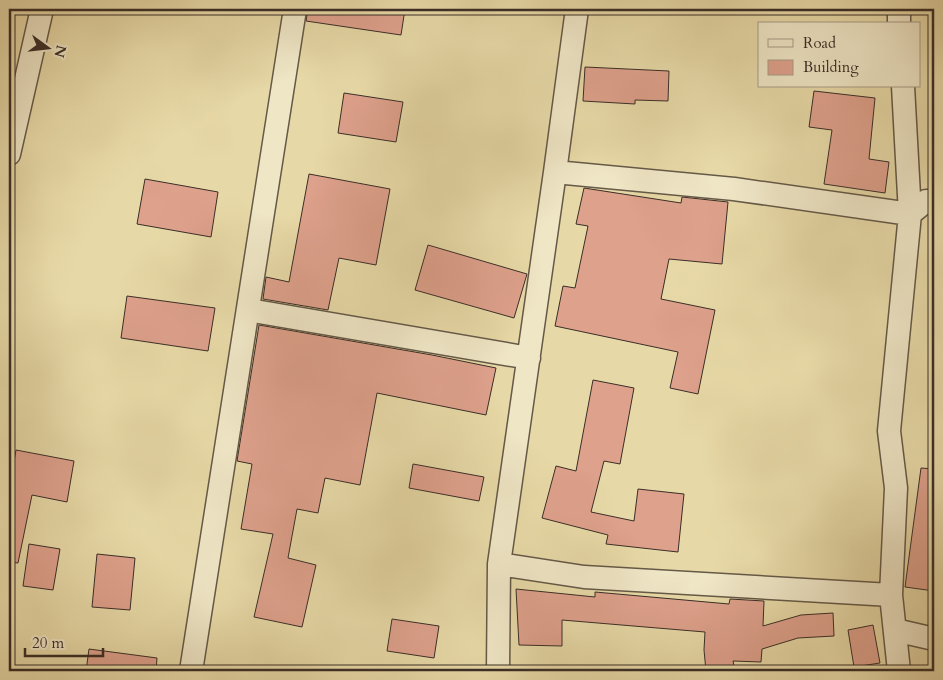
<svg xmlns="http://www.w3.org/2000/svg" width="943" height="680" font-family="Cardo,serif">
<style>
.building{fill:#dea18c;stroke:#3a2e27}
.lines{fill:none;stroke-linecap:round;stroke-linejoin:round}
.street-casing{stroke:#655947;stroke-width:25}
.street{stroke:#efe6c6;stroke-width:22}
</style>
<rect width="100%" height="100%" fill="#e7d9a7"/>
<filter id="stains"><feTurbulence type="fractalNoise" baseFrequency=".004" numOctaves="4"/><feColorMatrix values="0 0 0 0 .2 0 0 0 0 .09 0 0 0 0 .02 0 0 0 .5 -.17"/></filter>
<radialGradient id="worn" r=".72"><stop offset=".6" stop-color="#630" stop-opacity="0"/><stop offset="1" stop-color="#630" stop-opacity=".3"/></radialGradient>
<path class="building" d="M 308,9 L 405,9 L 401,35 L 306,21 Z
M 585,67 L 669,71 L 668,101 L 635,100 L 635,104 L 583,101 Z
M 814,91 L 875,98 L 869,159 L 889,162 L 885,193 L 824,184 L 832,130 L 809,127 Z
M 344,93 L 403,102 L 396,142 L 338,133 Z
M 309,174 L 390,189 L 376,265 L 339,258 L 328,310 L 263,299 L 266,277 L 289,282 Z
M 145,179 L 218,192 L 211,237 L 137,224 Z
M 584,188 L 681,203 L 682,197 L 728,202 L 722,264 L 669,259 L 661,299 L 715,310 L 698,394 L 670,388 L 678,352 L 555,326 L 563,286 L 575,288 L 588,226 L 576,224 Z
M 428,245 L 527,274 L 514,318 L 415,290 Z
M 127,296 L 215,308 L 208,351 L 121,338 Z
M 259,325 L 432,355 L 496,368 L 486,415 L 377,393 L 360,485 L 325,478 L 318,513 L 297,509 L 288,558 L 316,565 L 302,627 L 254,617 L 273,534 L 241,529 L 252,464 L 237,461 Z
M 593,380 L 634,388 L 620,464 L 604,461 L 591,512 L 634,521 L 638,489 L 684,494 L 678,552 L 606,544 L 608,535 L 542,518 L 556,466 L 576,471 Z
M 16,450 L 74,461 L 67,502 L 32,495 L 18,563 L 9,562 L 9,491 Z
M 413,464 L 484,477 L 479,501 L 409,488 Z
M 921,468 L 934,469 L 934,591 L 905,587 Z
M 29,544 L 60,549 L 53,590 L 23,586 Z
M 97,554 L 135,558 L 130,610 L 92,607 Z
M 516,589 L 595,597 L 595,592 L 729,604 L 730,599 L 764,601 L 763,626 L 801,615 L 833,613 L 834,636 L 798,638 L 762,649 L 761,662 L 733,661 L 735,671 L 706,671 L 704,650 L 705,632 L 562,620 L 562,646 L 519,645 Z
M 392,619 L 439,626 L 434,658 L 387,651 Z
M 873,625 L 880,663 L 854,667 L 848,630 Z
M 89,649 L 157,658 L 156,671 L 86,671 Z"/>
<g class="lines">
<g class="street-casing">
<path id="street" d="M 899,9 L 899,24
M 9,154 L 42,9
M 555,172 L 734,189 L 910,214 L 926,201 L 934,202
M 248,310 L 529,358
M 499,564 L 584,577 L 891,595
M 895,630 L 934,639
M 191,671 L 295,9
M 498,671 L 499,564 L 555,172 L 577,9
M 899,671 L 891,595 L 896,488 L 889,431 L 910,214 L 903,86"/>
</g>
<use href="#street" class="street"/>
</g>
<rect width="943" height="680" fill="none" stroke="#e7d9a7" stroke-width="30"/>
<rect x="10" y="10" width="923" height="660" fill="none" stroke="#3a2e27" stroke-width="2.5"/>
<rect x="15" y="15" width="913" height="650" fill="none" stroke="#3a2e27"/>
<rect x="758" y="22" width="162" height="65" fill="#efe6c6" stroke="#a79c86"/>
<rect x="768" y="39" width="25" height="8" fill="#efe6c6" stroke="#a79c86"/>
<text x="803" y="48" font-size="15" fill="#3a2e27">Road</text>
<rect x="768" y="60" width="25" height="15" fill="#dea18c" stroke="#a79c86"/>
<text x="803" y="72" font-size="15" fill="#3a2e27">Building</text>
<g transform="translate(48 48) rotate(105)" stroke="#efe6c6" stroke-width="4" paint-order="stroke">
<path d="M0-4L9 19L0 12L-9 19Z" fill="#3a2e27"/>
<text y="-8" font-size="14" font-weight="bold" text-anchor="middle" fill="#3a2e27">N</text>
</g>
<path d="M25 648v8h78v-8" fill="none" stroke="#3a2e27" stroke-width="2.5"/>
<text x="32" y="648" font-size="15" fill="#3a2e27" stroke="#efe6c6" stroke-width="4" paint-order="stroke">20 m</text>
<rect width="100%" height="100%" filter="url(#stains)"/>
<rect width="100%" height="100%" fill="url(#worn)"/>
</svg>
